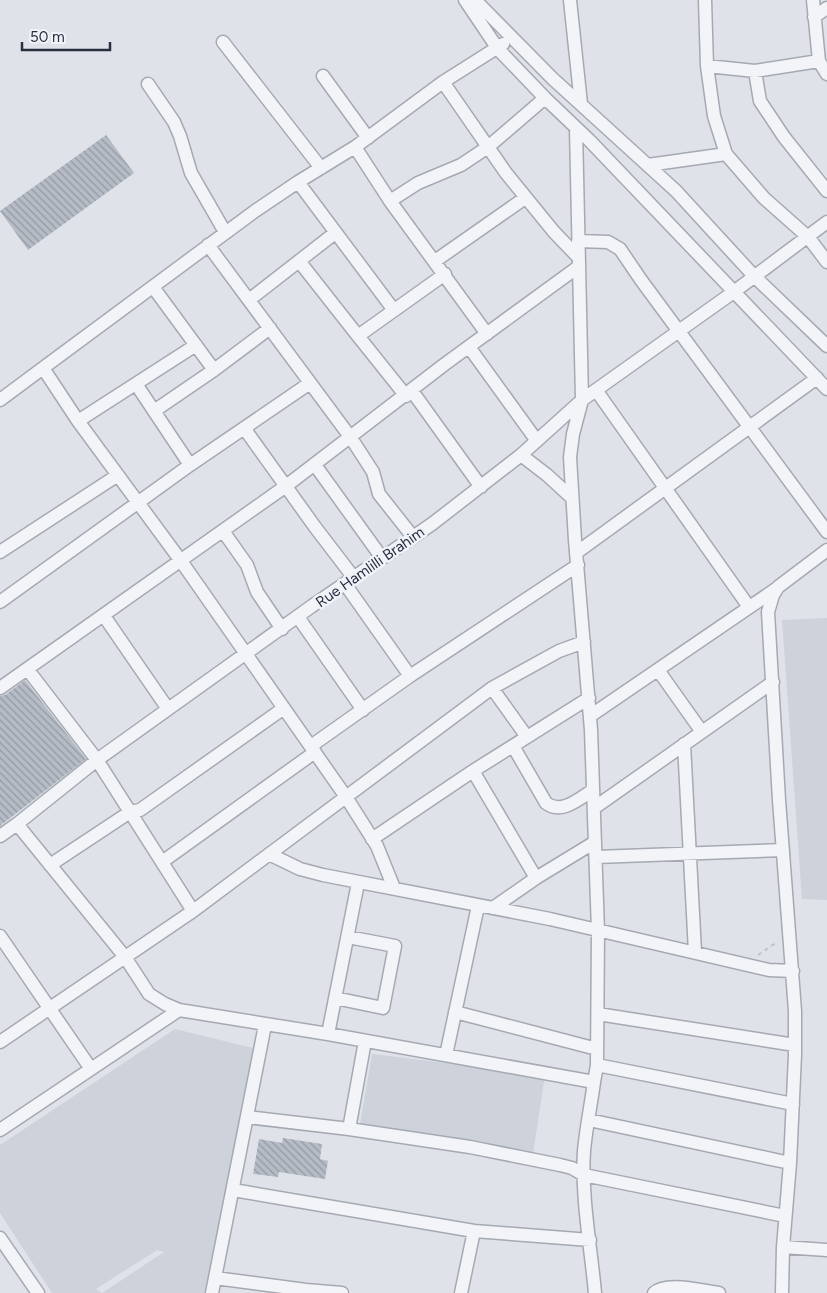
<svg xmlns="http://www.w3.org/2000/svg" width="827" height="1293" font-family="Figtree,sans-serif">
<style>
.built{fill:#cdd2db;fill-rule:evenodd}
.building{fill:url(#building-back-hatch)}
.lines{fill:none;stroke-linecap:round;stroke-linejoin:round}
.minor-casing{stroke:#a4a9b3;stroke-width:15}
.path{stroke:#bdc1c8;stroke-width:2;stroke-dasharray:4 4;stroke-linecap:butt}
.minor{stroke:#f2f4f7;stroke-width:12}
.labels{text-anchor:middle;stroke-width:5;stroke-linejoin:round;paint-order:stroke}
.street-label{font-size:15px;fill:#272f41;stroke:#eff2f7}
</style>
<defs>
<pattern id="building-back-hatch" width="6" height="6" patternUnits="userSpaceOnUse" patternTransform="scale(1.25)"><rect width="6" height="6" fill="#b6bcc6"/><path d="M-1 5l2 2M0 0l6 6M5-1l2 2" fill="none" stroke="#9499a2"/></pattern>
</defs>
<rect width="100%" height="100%" fill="#dfe3e9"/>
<path class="built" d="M 827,618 L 827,900 L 802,899 L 782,620 Z
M 175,1029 L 257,1049 L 210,1293 L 52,1293 L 0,1213 L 0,1145 ZM 157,1250 L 164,1252 L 102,1293 L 96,1289 Z
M 372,1054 L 545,1075 L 533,1154 L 360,1124 Z"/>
<path class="building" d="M 106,135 L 134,173 L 28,250 L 0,211 Z
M 25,680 L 86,759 L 0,826 L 0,696 L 5,695 Z
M 283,1138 L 322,1144 L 320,1159 L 328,1161 L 325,1179 L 279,1172 L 278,1177 L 253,1174 L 259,1139 L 282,1143 Z"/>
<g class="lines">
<g class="minor-casing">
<path id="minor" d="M 465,0 L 498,49 L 545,98 L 589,140 L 827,389
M 475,0 L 553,79 L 676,191 L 754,276 L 827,346
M 570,0 L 581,104
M 705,0 L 707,66 L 714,116 L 726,154 L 764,198 L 808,237 L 827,262
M 813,0 L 819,61 L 827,74
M 814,17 L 827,8
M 223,42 L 321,168
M 707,66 L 755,71 L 819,61
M 755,71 L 760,101 L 784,137 L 827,191
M 323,76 L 368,138
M 443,82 L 506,173 L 554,232 L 579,258
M 148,84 L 174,122 L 180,136 L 191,173 L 225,232
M 355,147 L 298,182 L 255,211 L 43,368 L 78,421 L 181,561 L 346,797 L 377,846 L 394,888
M 648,165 L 726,154
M 298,182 L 393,309
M 390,201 L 418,183 L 461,165 L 488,147 L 545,98
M 578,241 L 608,242 L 620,249 L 641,280 L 827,532
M 208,245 L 351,438 L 373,472 L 379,494 L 413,537
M 299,261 L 358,336
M 435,261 L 525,198
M 153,287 L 214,370 L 270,328
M 249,300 L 335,233
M 487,334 L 390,201 L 355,147 L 443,82 L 503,44
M 469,347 L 537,441
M 136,384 L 154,411 L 214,370
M 596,390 L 749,607
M 412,391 L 481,487
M 406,396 L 358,336 L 445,274
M 0,400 L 43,368
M 78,421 L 196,345
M 244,428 L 315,527 L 354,578
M 521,455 L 547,475 L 571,497
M 190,465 L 310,383
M 315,465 L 382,558
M 223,531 L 247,565 L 257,592 L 282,629
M 827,550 L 778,587 L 773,595 L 768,612 L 779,800 L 795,1011 L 795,1055 L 790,1163 L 783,1247 L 827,1250
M 0,552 L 118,475
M 576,553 L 817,378
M 345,584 L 410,676
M 0,602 L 190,465 L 154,411
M 104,616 L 168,709
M 298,617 L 363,710
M 28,670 L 97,760 L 193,911
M 658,670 L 702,732
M 0,688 L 286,486 L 445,364 L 578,267
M 590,716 L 776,589
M 527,737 L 492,688 L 559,651 L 584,642
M 684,744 L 695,952
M 311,746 L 410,676 L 578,565
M 513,746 L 546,803 C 561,815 579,799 593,790
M 594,808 L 773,682
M 17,824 L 125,957 L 149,994 L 165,1004 L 179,1010 L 328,1034 L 594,1082 L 597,1065 L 598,931 L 591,730 L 575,540 L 570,457 L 573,434 L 582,400 L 576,129
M 0,836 L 17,824 L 97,760 L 312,606 L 432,524 L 521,455 L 582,400 L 735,291 L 827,222
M 372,839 L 473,771
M 269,854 L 300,869 L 323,875 L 550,919 L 769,970 L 793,971
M 596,857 L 783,850
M 162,862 L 315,752
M 50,865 L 130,812 L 140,810 L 284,708
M 536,878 L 473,771 L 589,698
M 493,908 L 536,878 L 595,842
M 0,936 L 91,1069
M 335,998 L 383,1008 L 395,946 L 348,937
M 455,1012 L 597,1049
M 598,1014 L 795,1045
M 328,1034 L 358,883
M 0,1042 L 193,911 L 492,688
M 446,1055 L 478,906
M 597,1065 L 793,1104
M 594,1082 C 591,1105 586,1128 584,1151 C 581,1196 591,1248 595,1293
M 247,1117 L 349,1129 L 470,1147 L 560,1165 L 572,1168 L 584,1175 L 785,1216
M 589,1120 L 790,1163
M 349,1129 L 365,1041
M 0,1130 L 179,1010
M 233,1190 L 474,1231 L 590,1240
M 0,1238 L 38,1293
M 215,1278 L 306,1290 L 342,1293
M 212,1293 L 265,1025
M 461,1293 L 474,1231
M 654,1293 C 666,1281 702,1291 719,1293
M 782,1293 L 783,1247"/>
</g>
<path class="path" d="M 758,955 L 777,942"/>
<use href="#minor" class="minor"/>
</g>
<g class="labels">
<g class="street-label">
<text transform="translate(370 567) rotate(-35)" y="5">Rue Hamlilli Brahim</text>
</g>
</g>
<path d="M22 42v8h88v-8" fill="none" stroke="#272f41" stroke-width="2.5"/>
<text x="30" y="42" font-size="15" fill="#272f41" stroke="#eff2f7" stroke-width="4" paint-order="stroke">50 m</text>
</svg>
